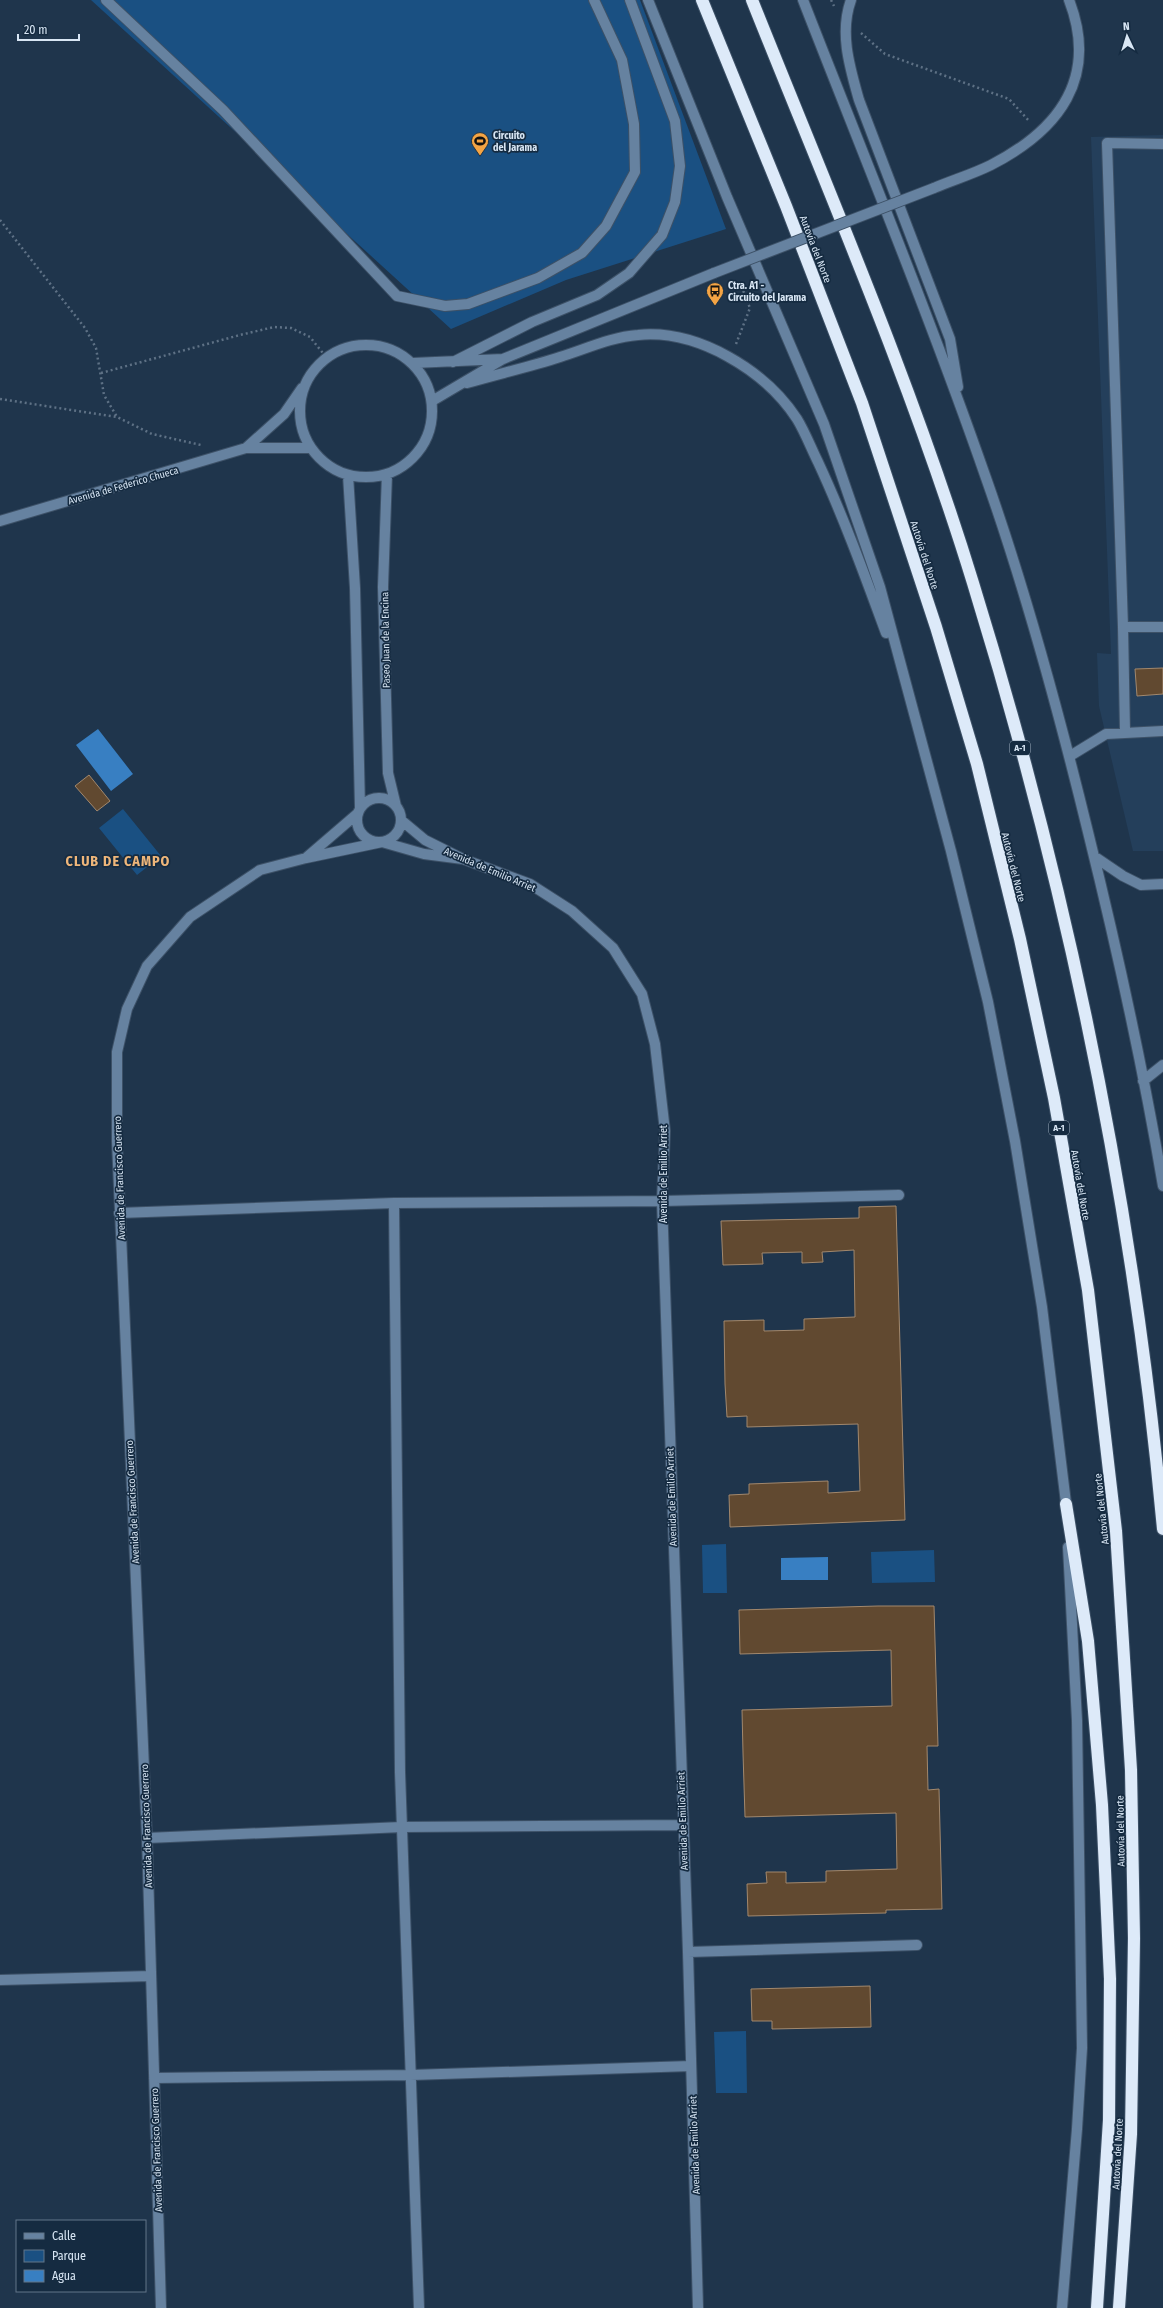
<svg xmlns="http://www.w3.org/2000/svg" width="1163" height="2308" font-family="'Fira Sans Condensed',sans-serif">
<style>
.built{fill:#243f5b}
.green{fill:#1a5082}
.water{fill:#387fc2}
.building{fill:#614930;stroke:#a2886d}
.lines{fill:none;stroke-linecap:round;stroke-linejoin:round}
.minor-casing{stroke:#3d5167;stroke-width:12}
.highway-casing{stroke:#3d5167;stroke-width:14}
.path{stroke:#5e7185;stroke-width:2.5;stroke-dasharray:2 3;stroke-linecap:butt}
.minor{stroke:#6682a0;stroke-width:10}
.highway{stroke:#ddeaf9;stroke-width:12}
.minor-bridge-casing{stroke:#3d5167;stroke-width:12;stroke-linecap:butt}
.minor-bridge{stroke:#6682a0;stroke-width:10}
.labels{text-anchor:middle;stroke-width:3.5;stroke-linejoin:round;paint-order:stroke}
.shield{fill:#152b41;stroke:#9eaebe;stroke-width:1}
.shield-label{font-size:9px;font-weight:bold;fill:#d8e6f4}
.poi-label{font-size:10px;font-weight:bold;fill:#d8e6f4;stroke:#152b41;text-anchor:start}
.street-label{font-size:10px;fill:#d8e6f4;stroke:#152b41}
.district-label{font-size:14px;font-weight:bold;letter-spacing:1px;fill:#eeb67a;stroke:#152b41}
</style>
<rect width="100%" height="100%" fill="#1f354c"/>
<path class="built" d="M 1163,135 L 1163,851 L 1133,851 L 1099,706 L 1097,653 L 1111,654 L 1091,137 Z"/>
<path class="green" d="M 91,0 L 640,0 L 726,229 L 566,280 L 451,329 Z
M 123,809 L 161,856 L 137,875 L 99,828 Z
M 726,1544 L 727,1593 L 703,1593 L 702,1545 Z
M 934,1550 L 935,1582 L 872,1583 L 871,1552 Z
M 746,2031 L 747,2093 L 716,2093 L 714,2032 Z"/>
<path class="water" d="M 98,729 L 133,774 L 111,791 L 76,745 Z
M 828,1557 L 828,1580 L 781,1580 L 781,1558 Z"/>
<path class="building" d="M 1163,668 L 1163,694 L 1137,696 L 1135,669 Z
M 89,775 L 110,801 L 97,811 L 75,786 Z
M 896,1206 L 905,1520 L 730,1527 L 729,1495 L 749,1494 L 749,1484 L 828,1481 L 828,1493 L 860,1491 L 858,1424 L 747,1427 L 747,1416 L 727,1417 L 725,1384 L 724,1321 L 764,1320 L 764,1331 L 804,1330 L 804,1319 L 855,1317 L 854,1250 L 822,1252 L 823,1262 L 802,1263 L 802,1252 L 762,1253 L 763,1264 L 723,1265 L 721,1221 L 859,1218 L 859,1207 Z
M 878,1606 L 934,1606 L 938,1746 L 927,1746 L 928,1790 L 939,1789 L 942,1909 L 886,1910 L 886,1913 L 748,1916 L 747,1884 L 767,1883 L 766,1872 L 786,1872 L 786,1883 L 826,1882 L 826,1871 L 897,1869 L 896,1813 L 745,1817 L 743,1753 L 742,1710 L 892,1706 L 891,1650 L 740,1654 L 739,1610 Z
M 870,1986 L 871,2027 L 772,2029 L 772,2021 L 752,2021 L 751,1989 Z"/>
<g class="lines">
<g class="minor-casing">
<path id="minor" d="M 106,0 L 223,110 L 397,296 L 445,306 L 468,304 L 538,278 L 582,253 L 606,226 L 635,172 L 634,124 L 622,60 L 594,0
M 648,0 L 727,197 L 824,424 L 880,587 L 951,851 L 988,1002 L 1015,1141 L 1042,1307 L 1067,1511
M 803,0 C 865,159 930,317 986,478 C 1027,594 1059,713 1088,832 C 1117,949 1143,1067 1163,1186
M 851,0 C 839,33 850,68 859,100 L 950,339 L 958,387
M 1163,144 L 1107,143 L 1123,627 L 1163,627
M 934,188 C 953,180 973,174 991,165 C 1059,130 1099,78 1069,0
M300 411a66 66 0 1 1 132 0a66 66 0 1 1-132 0Z
M 453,362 L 532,322 L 597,295 L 629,273 L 662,235 L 675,202 L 680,166 L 675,121 L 630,0
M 413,363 L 503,359
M 467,383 C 498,374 529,367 560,357 C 586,349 611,337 638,335 C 697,329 765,370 797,419 C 805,432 811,448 818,462 C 844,518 865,576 886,633
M 432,401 L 503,359 L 714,273
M 246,448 L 284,414 L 302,388
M 387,474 L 383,587 L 388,773 L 396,806
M 348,475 L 355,588 L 360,808
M 0,521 L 246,448 L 311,448
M 1123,627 L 1125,732
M 1070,756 L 1106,734 L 1163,731
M357 820a22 22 0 1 1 44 0a22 22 0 1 1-44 0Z
M 401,820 L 425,840 L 463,859 L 530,884 L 572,911 L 613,948 L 642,994 L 655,1044 L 665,1131 L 662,1201 L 688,1952 L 698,2308
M 307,857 L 357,814
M 1095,857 L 1123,876 L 1141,885 L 1163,884
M 1143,1081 L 1163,1065
M 394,1203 L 400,1772 L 419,2308
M 119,1213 L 394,1203 L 662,1201 L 899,1195
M 147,1838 L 402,1827 L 682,1825
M 688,1952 L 917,1945
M 0,1980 L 151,1976
M 154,2078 L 411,2075 L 691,2066
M 161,2308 L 147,1838 L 117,1141 L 117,1052 L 127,1009 L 147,966 L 190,917 L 260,870 L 306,858 L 382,842 L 424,854 L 463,859
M 1062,2308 L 1077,2129 L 1082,2048 L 1077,1721 L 1068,1547"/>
</g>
<g class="highway-casing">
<path id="highway" d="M 702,0 L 786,206 L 862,403 L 936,627 L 977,764 L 1020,939 L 1054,1098 L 1088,1290 L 1116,1531 L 1131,1770 L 1134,1938 L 1131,2134 L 1119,2308
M 752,0 C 829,193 912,384 973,583 C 1068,890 1134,1209 1163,1529
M 1066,1504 L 1088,1641 L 1102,1805 L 1110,1979 L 1109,2120 L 1097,2308"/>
</g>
<path class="path" d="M 831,0 L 834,6
M 861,33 L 885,54 L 1009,99 L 1030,122
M 0,220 L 85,328 L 96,348 L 104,395 L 117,417
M 736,344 L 750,308 L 739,280
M 101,373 L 240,335 L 274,327 L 291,328 L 310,337 L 326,357
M 0,399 L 117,417 L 152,434 L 201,445"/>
<use href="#minor" class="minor"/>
<use href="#highway" class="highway"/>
<g class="minor-bridge-casing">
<path id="minor-bridge" d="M 714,273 L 934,188"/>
</g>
<use href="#minor-bridge" class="minor-bridge"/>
</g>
<defs>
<g id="stadium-pin" transform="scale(0.9)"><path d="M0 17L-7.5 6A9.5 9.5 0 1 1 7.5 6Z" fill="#f4a444" stroke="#152b41"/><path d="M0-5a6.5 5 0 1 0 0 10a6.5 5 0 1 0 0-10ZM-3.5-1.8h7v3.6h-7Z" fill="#111"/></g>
<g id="bus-pin" transform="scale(0.9)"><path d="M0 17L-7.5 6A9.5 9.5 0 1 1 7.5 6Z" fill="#f4a444" stroke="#152b41"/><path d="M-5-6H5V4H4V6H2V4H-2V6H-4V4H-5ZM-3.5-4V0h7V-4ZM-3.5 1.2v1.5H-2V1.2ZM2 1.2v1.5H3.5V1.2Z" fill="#111"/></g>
</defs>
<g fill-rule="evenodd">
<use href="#stadium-pin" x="480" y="141"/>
<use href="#bus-pin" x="715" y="291"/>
</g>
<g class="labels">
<g class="shield">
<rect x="1010" y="741" width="20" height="14" rx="3"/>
<rect x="1049" y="1121" width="20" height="14" rx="3"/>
</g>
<g class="shield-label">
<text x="1020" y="751">A-1</text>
<text x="1059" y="1131">A-1</text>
</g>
<g class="poi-label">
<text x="493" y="139">Circuito<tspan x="493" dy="12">del Jarama</tspan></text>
<text x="728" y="289">Ctra. A1 -<tspan x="728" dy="12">Circuito del Jarama</tspan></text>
</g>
<g class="street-label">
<text transform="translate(816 249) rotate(69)" y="4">Autovía del Norte</text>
<text transform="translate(123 485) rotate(-16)" y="4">Avenida de Federico Chueca</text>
<text transform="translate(925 555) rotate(72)" y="4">Autovía del Norte</text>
<text transform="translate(385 640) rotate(-91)" y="4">Paseo Juan de la Encina</text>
<text transform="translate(1014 867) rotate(76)" y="4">Autovía del Norte</text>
<text transform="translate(490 869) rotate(23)" y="4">Avenida de Emilio Arriet</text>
<text transform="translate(663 1174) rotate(-90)" y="4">Avenida de Emilio Arriet</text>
<text transform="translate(119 1178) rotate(-92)" y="4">Avenida de Francisco Guerrero</text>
<text transform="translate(1081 1185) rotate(80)" y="4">Autovía del Norte</text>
<text transform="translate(671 1497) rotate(-92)" y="4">Avenida de Emilio Arriet</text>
<text transform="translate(132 1502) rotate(-93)" y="4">Avenida de Francisco Guerrero</text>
<text transform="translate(1101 1509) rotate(-96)" y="4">Autovía del Norte</text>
<text transform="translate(682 1821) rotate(-92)" y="4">Avenida de Emilio Arriet</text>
<text transform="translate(146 1826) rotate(-92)" y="4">Avenida de Francisco Guerrero</text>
<text transform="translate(1120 1831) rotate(-91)" y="4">Autovía del Norte</text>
<text transform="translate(694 2145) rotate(-92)" y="4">Avenida de Emilio Arriet</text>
<text transform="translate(156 2150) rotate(-92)" y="4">Avenida de Francisco Guerrero</text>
<text transform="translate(1117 2154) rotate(-87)" y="4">Autovía del Norte</text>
</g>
<g class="district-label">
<text x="118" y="866">CLUB DE CAMPO</text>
</g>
</g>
<rect x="16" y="2220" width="130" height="72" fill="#152b41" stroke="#637689"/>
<rect x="24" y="2233" width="20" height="6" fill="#6682a0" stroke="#637689"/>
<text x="52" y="2240" font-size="12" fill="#d8e6f4">Calle</text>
<rect x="24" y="2250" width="20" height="12" fill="#1a5082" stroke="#637689"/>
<text x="52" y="2260" font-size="12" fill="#d8e6f4">Parque</text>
<rect x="24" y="2270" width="20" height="12" fill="#387fc2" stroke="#637689"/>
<text x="52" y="2280" font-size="12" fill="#d8e6f4">Agua</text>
<g transform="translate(1127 36) rotate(356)" stroke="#152b41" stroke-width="3" paint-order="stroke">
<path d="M0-3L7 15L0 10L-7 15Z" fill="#d8e6f4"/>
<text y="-6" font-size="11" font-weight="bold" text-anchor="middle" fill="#d8e6f4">N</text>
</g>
<path d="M18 34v6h61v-6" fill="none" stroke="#d8e6f4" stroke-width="2"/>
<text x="24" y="34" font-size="12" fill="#d8e6f4" stroke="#152b41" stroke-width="3" paint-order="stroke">20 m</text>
</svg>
